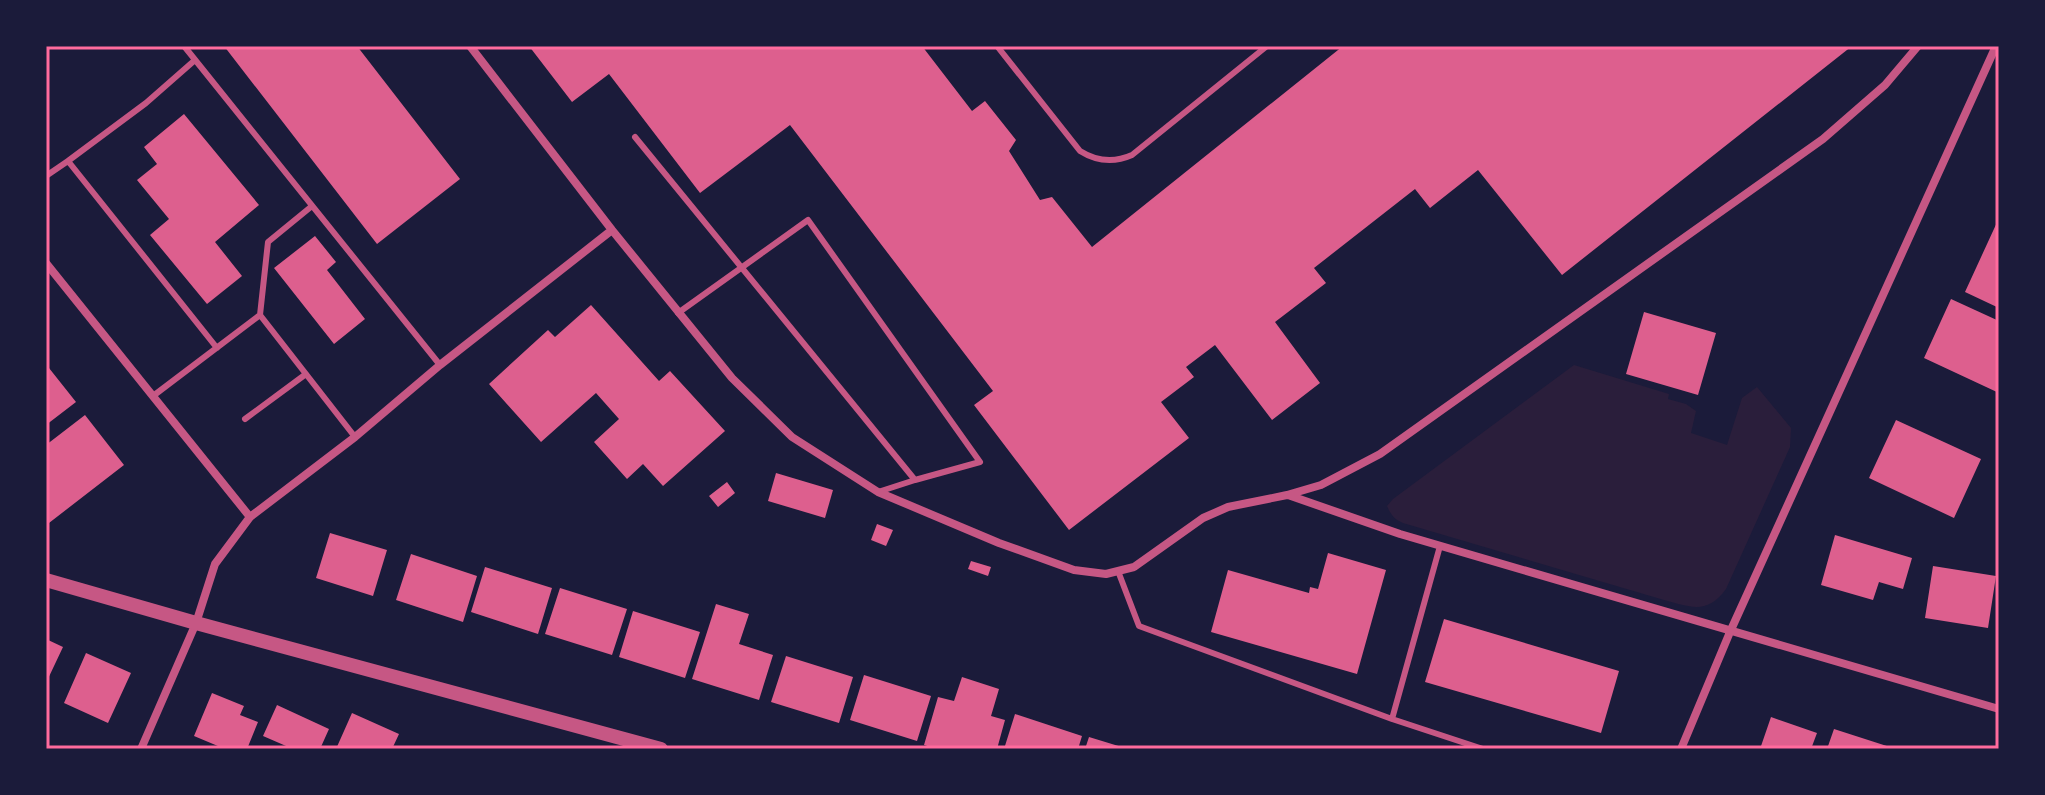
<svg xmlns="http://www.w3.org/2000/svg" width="2045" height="795" font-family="Mulish,sans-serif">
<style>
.green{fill:#2a1e3b}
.building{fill:#dd5f8e}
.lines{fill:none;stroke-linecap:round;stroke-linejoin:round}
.service{stroke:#c65784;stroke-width:6}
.minor{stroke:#c65784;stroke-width:8}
.tertiary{stroke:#c65784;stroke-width:14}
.neatline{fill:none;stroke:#ff6b9d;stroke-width:3}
</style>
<rect width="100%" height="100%" fill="#1b1b3a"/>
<path class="green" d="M 1574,365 L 1669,394 L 1668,399 L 1686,404 L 1696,411 L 1691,433 L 1727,445 L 1742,398 L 1757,387 L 1791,428 L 1790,447 L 1726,589 C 1707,615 1691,607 1664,600 L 1403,523 C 1394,519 1391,515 1387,506 L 1393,499 Z"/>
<path class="building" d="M 224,46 L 357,46 L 460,179 L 377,244 Z
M 529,46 L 922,46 L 972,111 L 985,101 L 1016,140 L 1009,151 L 1040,200 L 1052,197 L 1092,247 L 1343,46 L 1375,46 L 1377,48 L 1379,46 L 1852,46 L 1562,275 L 1478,170 L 1430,208 L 1415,189 L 1314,268 L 1326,283 L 1275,322 L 1320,383 L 1272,420 L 1215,345 L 1186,367 L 1194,377 L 1161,402 L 1189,438 L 1069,530 L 974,405 L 993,391 L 790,125 L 700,193 L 609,74 L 572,102 Z
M 184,114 L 259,205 L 215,242 L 242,276 L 207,304 L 150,235 L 169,219 L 137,180 L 157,164 L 144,147 Z
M 1999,218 L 1999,308 L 1965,292 Z
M 315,236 L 336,262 L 327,270 L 365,319 L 334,344 L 274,268 Z
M 1951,299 L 1999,321 L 1999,393 L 1924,358 Z
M 591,305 L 659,381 L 670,371 L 725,431 L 663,486 L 643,464 L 627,479 L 594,442 L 619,419 L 596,393 L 541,442 L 489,384 L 548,330 L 555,337 Z
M 1644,312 L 1716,333 L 1698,395 L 1626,374 Z
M 49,368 L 76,402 L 46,425 L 46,370 Z
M 85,415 L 124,465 L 49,523 L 46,519 L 46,445 Z
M 1896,420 L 1981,459 L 1954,518 L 1869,478 Z
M 776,473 L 833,490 L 825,518 L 768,501 Z
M 727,482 L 735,493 L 718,507 L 709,496 Z
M 877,524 L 893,530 L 886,546 L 871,540 Z
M 330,533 L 387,550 L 373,596 L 316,578 Z
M 1835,535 L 1912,558 L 1903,589 L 1879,582 L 1873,600 L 1821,585 Z
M 1328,553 L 1386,570 L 1357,674 L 1211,632 L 1228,570 L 1309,593 L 1310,587 L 1318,589 Z
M 411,554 L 477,576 L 463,622 L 396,600 Z
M 971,561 L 991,567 L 988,576 L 968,569 Z
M 1933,566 L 1996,576 L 1988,628 L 1925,618 Z
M 485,567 L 552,588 L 538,634 L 471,612 Z
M 560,588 L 627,609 L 612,655 L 545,634 Z
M 716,604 L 749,614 L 739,644 L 773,655 L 759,700 L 692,679 Z
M 633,611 L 700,632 L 685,678 L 619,657 Z
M 1444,619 L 1619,671 L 1601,733 L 1425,682 Z
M 46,639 L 63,647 L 46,683 Z
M 86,653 L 131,673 L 108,723 L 64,703 Z
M 786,656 L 853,677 L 839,723 L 771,702 Z
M 864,675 L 931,696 L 917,741 L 850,720 Z
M 962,677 L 999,689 L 991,716 L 1005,720 L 997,749 L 937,749 L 924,745 L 938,697 L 954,701 Z
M 212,693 L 244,706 L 240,715 L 258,722 L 247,749 L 225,749 L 194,736 Z
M 277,705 L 329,729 L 320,749 L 293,749 L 263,736 Z
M 352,713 L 399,734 L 392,749 L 336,749 Z
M 1015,714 L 1082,736 L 1078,749 L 1004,749 Z
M 1771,717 L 1817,733 L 1811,749 L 1760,749 Z
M 1834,729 L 1893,748 L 1893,749 L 1827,749 Z
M 1089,737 L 1125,748 L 1125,749 L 1085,749 Z"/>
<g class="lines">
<path class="service" d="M 184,46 L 440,365
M 997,46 L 1080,151 C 1096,161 1114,163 1132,155 L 1267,46
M 635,137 L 915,480 L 878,492
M 68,161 L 146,103 L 195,60
M 46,176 L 68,161 L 217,348
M 678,313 L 808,220 L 980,462 L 915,480
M 260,315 L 268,242 L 312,206
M 153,396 L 260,315 L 355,437
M 245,419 L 306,374
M 1440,546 L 1392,719 L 1483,749
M 1118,571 L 1139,626 L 1392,719"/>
<path class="minor" d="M 470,46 L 612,230 L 732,378 L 792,437 L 878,492 L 999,543 L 1074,570 L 1106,574 L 1134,567 L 1203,518 L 1228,507 L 1287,495 L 1321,485 L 1380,454 L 1823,139 L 1885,85 L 1918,46
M 46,263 L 250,517
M 1288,495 L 1400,534 L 1999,709
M 141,749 L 196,623 L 215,564 L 250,517 L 355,437 L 440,365 L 612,230
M 1681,749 L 1730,632 L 1996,46"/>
<path class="tertiary" d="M 46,580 L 196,623 L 661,749"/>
</g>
<rect width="2045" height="795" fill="none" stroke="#1b1b3a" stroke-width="96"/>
<rect x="48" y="48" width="1949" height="699" class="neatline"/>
</svg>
